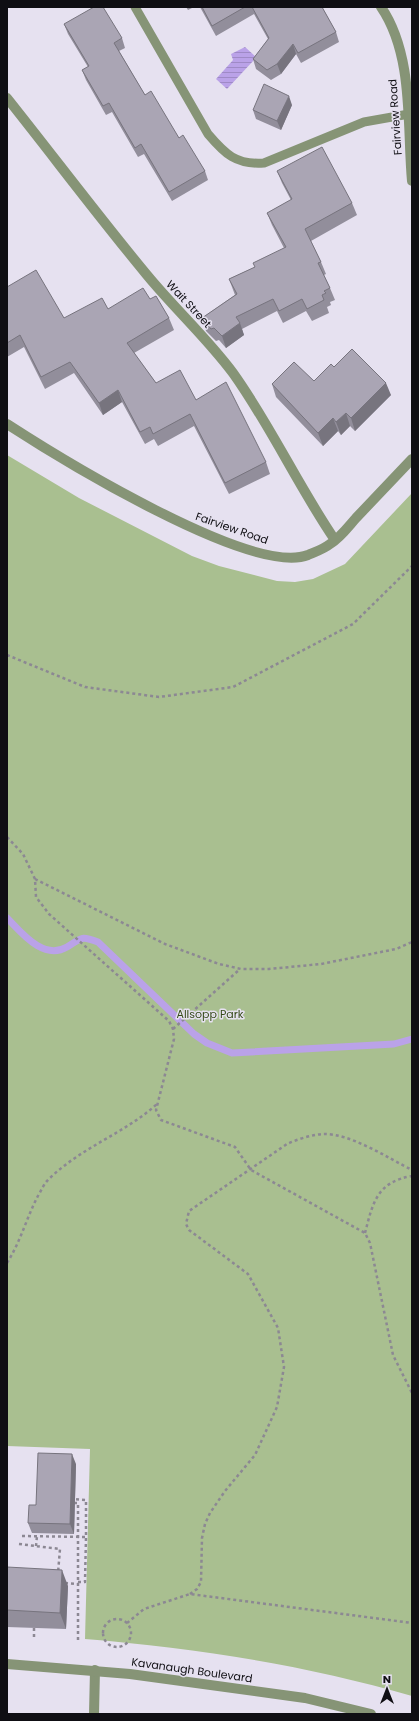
<svg xmlns="http://www.w3.org/2000/svg" width="419" height="1721" font-family="Poppins,sans-serif">
<style>
.park{fill:#a9bf90}
.water{fill:url(#water-rules)}
.lines{fill:none;stroke-linecap:round;stroke-linejoin:round}
.stream{stroke:#baa2e8;stroke-width:7}
.path{stroke:#8c8893;stroke-width:2.5;stroke-dasharray:3 3;stroke-linecap:butt}
.service{stroke:#869476;stroke-width:9}
.minor{stroke:#869476;stroke-width:10}
.tertiary{stroke:#869476;stroke-width:10}
.wall{fill:#928e9b}
.shaded-wall{fill:#77747e}
.building{fill:#aaa5b4;stroke:#77747e}
.labels{text-anchor:middle;stroke-width:3;stroke-linejoin:round;paint-order:stroke}
.street-label{font-size:11px;fill:#0f0e13;stroke:#e6e1f0}
.park-label{font-size:11px;fill:#354a18;stroke:#e6e1f0}
</style>
<defs>
<pattern id="water-rules" width="6" height="5" patternUnits="userSpaceOnUse"><rect width="6" height="5" fill="#baa2e8"/><path d="M0 2.5h6" fill="none" stroke="#9f8ac6"/></pattern>
</defs>
<rect width="100%" height="100%" fill="#e6e1f0"/>
<path class="park" d="M 7,455 L 79,498 L 192,556 L 219,566 L 277,581 L 295,582 L 313,579 L 345,564 L 412,493 L 412,1696 C 305,1665 196,1648 85,1639 L 90,1449 L 7,1446 Z"/>
<path class="water" d="M 245,47 L 256,57 L 254,60 L 227,89 L 216,79 L 233,60 L 231,54 Z"/>
<g class="lines">
<path class="stream" d="M 7,918 C 21,932 43,961 67,947 C 82,938 80,935 98,942 L 194,1034 L 207,1043 L 232,1053 L 394,1044 L 412,1039"/>
<path class="path" d="M 7,655 L 85,687 L 159,697 L 233,687 L 353,624 L 412,566
M 7,837 L 23,854 L 35,879 L 36,897 L 49,914 L 169,1021 L 173,1029 L 174,1039 L 156,1110 L 161,1120 L 235,1147 L 251,1170 L 365,1233 L 370,1243 L 393,1355 L 412,1393
M 35,879 L 165,944 L 219,964 L 241,969 L 269,969 L 321,964 L 396,949 L 412,942
M 173,1029 L 240,969
M 365,1233 C 373,1202 377,1182 412,1176
M 7,1263 C 21,1241 27,1216 39,1194 C 42,1189 44,1184 47,1181 C 79,1148 124,1134 157,1104
M 74,1503 L 78,1503 L 78,1641
M 22,1536 L 86,1537 L 86,1500 L 74,1499
M 19,1544 L 60,1549 L 58,1573
M 36,1546 L 37,1536
M 78,1582 L 85,1582 L 86,1537
M 65,1583 L 78,1584
M 190,1594 L 197,1589 L 201,1582 L 202,1538 L 205,1524 L 210,1513 L 225,1491 L 255,1455 L 277,1407 L 284,1367 L 278,1328 L 248,1274 L 189,1230 L 186,1224 L 189,1211 L 287,1144 C 298,1139 311,1135 323,1134 C 350,1133 388,1158 412,1170
M103 1633a14 14 0 1 1 28 0a14 14 0 1 1-28 0Z
M 127,1623 L 144,1609 L 190,1594 L 412,1623
M 34,1628 L 34,1638"/>
<path class="service" d="M 135,7 L 208,134 C 225,154 236,165 264,163 L 364,122 L 409,114"/>
<path class="minor" d="M 381,7 C 414,55 407,126 412,181
M 7,98 C 54,157 99,217 147,275 C 175,309 207,338 233,373 C 271,426 298,486 335,540
M 7,424 C 58,457 252,577 308,555 C 315,552 324,549 330,544 C 340,538 348,527 356,518 C 374,499 393,479 412,459
M 94,1714 L 95,1670"/>
<path class="tertiary" d="M 7,1664 L 130,1674 L 305,1698 L 371,1714"/>
</g>
<path class="wall" d="M 186,7 L 194,7 L 188,10 Z
M 200,7 L 322,7 L 336,32 L 339,42 L 301,63 L 296,54 L 281,74 L 271,80 L 256,69 L 253,59 L 268,39 L 254,14 L 216,36 Z
M 64,24 L 122,38 L 125,48 L 119,51 L 145,95 L 205,171 L 208,180 L 172,201 L 144,154 L 138,157 L 112,112 L 106,115 L 86,80 L 82,70 L 88,67 L 68,34 Z
M 292,105 L 281,130 L 256,119 L 253,110 Z
M 277,171 L 352,203 L 357,215 L 311,241 L 321,262 L 326,274 L 324,275 L 330,288 L 335,300 L 330,302 L 331,305 L 327,307 L 329,313 L 312,321 L 306,311 L 283,323 L 277,311 L 242,329 L 244,335 L 226,348 L 219,340 L 216,341 L 206,331 L 202,318 L 235,295 L 229,279 L 255,267 L 284,248 L 272,225 L 267,213 L 291,200 L 282,183 Z
M 7,287 L 64,318 L 108,309 L 150,299 L 169,318 L 174,330 L 134,353 L 156,383 L 196,400 L 266,462 L 270,474 L 229,494 L 194,426 L 158,446 L 154,439 L 145,444 L 122,402 L 103,415 L 74,373 L 45,389 L 24,347 L 7,357 Z
M 334,367 L 391,395 L 355,431 L 350,426 L 341,435 L 338,431 L 323,446 L 276,397 L 272,384 L 314,381 Z
M 76,1464 L 74,1534 L 32,1533 L 28,1523 L 36,1505 Z
M 7,1567 L 68,1586 L 66,1629 L 7,1627 Z"/>
<path class="shaded-wall" d="M 293,44 L 296,54 L 281,74 L 277,64 Z
M 289,96 L 292,105 L 281,130 L 277,121 Z
M 240,323 L 244,335 L 226,348 L 222,336 Z
M 386,383 L 391,395 L 355,431 L 351,418 Z
M 118,390 L 122,402 L 103,415 L 99,403 Z
M 346,413 L 350,426 L 341,435 L 336,422 Z
M 333,418 L 338,431 L 323,446 L 318,433 Z
M 72,1454 L 76,1464 L 74,1534 L 70,1524 Z
M 62,1570 L 68,1586 L 66,1629 L 60,1613 Z"/>
<path class="building" d="M 94,7 L 103,7 L 122,38 L 114,43 L 145,95 L 151,91 L 179,138 L 183,135 L 205,171 L 169,192 L 141,144 L 135,148 L 109,103 L 103,106 L 82,70 L 89,66 L 64,24 Z
M 202,7 L 245,7 L 212,26 Z
M 252,7 L 322,7 L 336,32 L 298,53 L 293,44 L 277,64 L 267,70 L 253,59 L 269,38 Z
M 264,84 L 289,96 L 277,121 L 253,110 Z
M 322,147 L 352,203 L 305,229 L 321,262 L 318,263 L 330,288 L 324,291 L 326,293 L 322,295 L 324,300 L 307,309 L 302,299 L 279,311 L 273,299 L 236,317 L 240,323 L 222,336 L 214,328 L 211,329 L 202,318 L 237,294 L 229,279 L 255,267 L 253,263 L 286,247 L 267,213 L 292,199 L 277,171 Z
M 36,270 L 64,318 L 102,298 L 108,309 L 143,288 L 150,299 L 156,296 L 169,318 L 127,343 L 156,383 L 180,370 L 196,400 L 226,382 L 266,462 L 225,483 L 190,414 L 153,434 L 150,427 L 140,432 L 118,390 L 99,403 L 70,362 L 41,377 L 20,335 L 7,343 L 7,287 Z
M 352,349 L 386,383 L 351,418 L 346,413 L 336,422 L 333,418 L 318,433 L 272,384 L 294,362 L 314,381 L 331,364 L 334,367 Z
M 38,1453 L 72,1454 L 70,1524 L 28,1523 L 29,1505 L 36,1505 Z
M 7,1567 L 62,1570 L 60,1613 L 7,1610 Z"/>
<g class="labels">
<g class="street-label">
<text transform="translate(395 117) rotate(-94)" y="4">Fairview Road</text>
<text transform="translate(189 304) rotate(47)" y="4">Wait Street</text>
<text transform="translate(232 528) rotate(19)" y="4">Fairview Road</text>
<text transform="translate(192 1670) rotate(8)" y="4">Kavanaugh Boulevard</text>
</g>
<g class="park-label">
<text x="210" y="1018">Allsopp Park</text>
</g>
</g>
<rect width="419" height="1721" fill="none" stroke="#0f0e13" stroke-width="16"/>
<g transform="translate(387 1689)" stroke="#e6e1f0" stroke-width="3" paint-order="stroke">
<path d="M0-3L7 15L0 10L-7 15Z" fill="#0f0e13"/>
<text y="-6" font-size="11" font-weight="bold" text-anchor="middle" fill="#0f0e13">N</text>
</g>
</svg>
